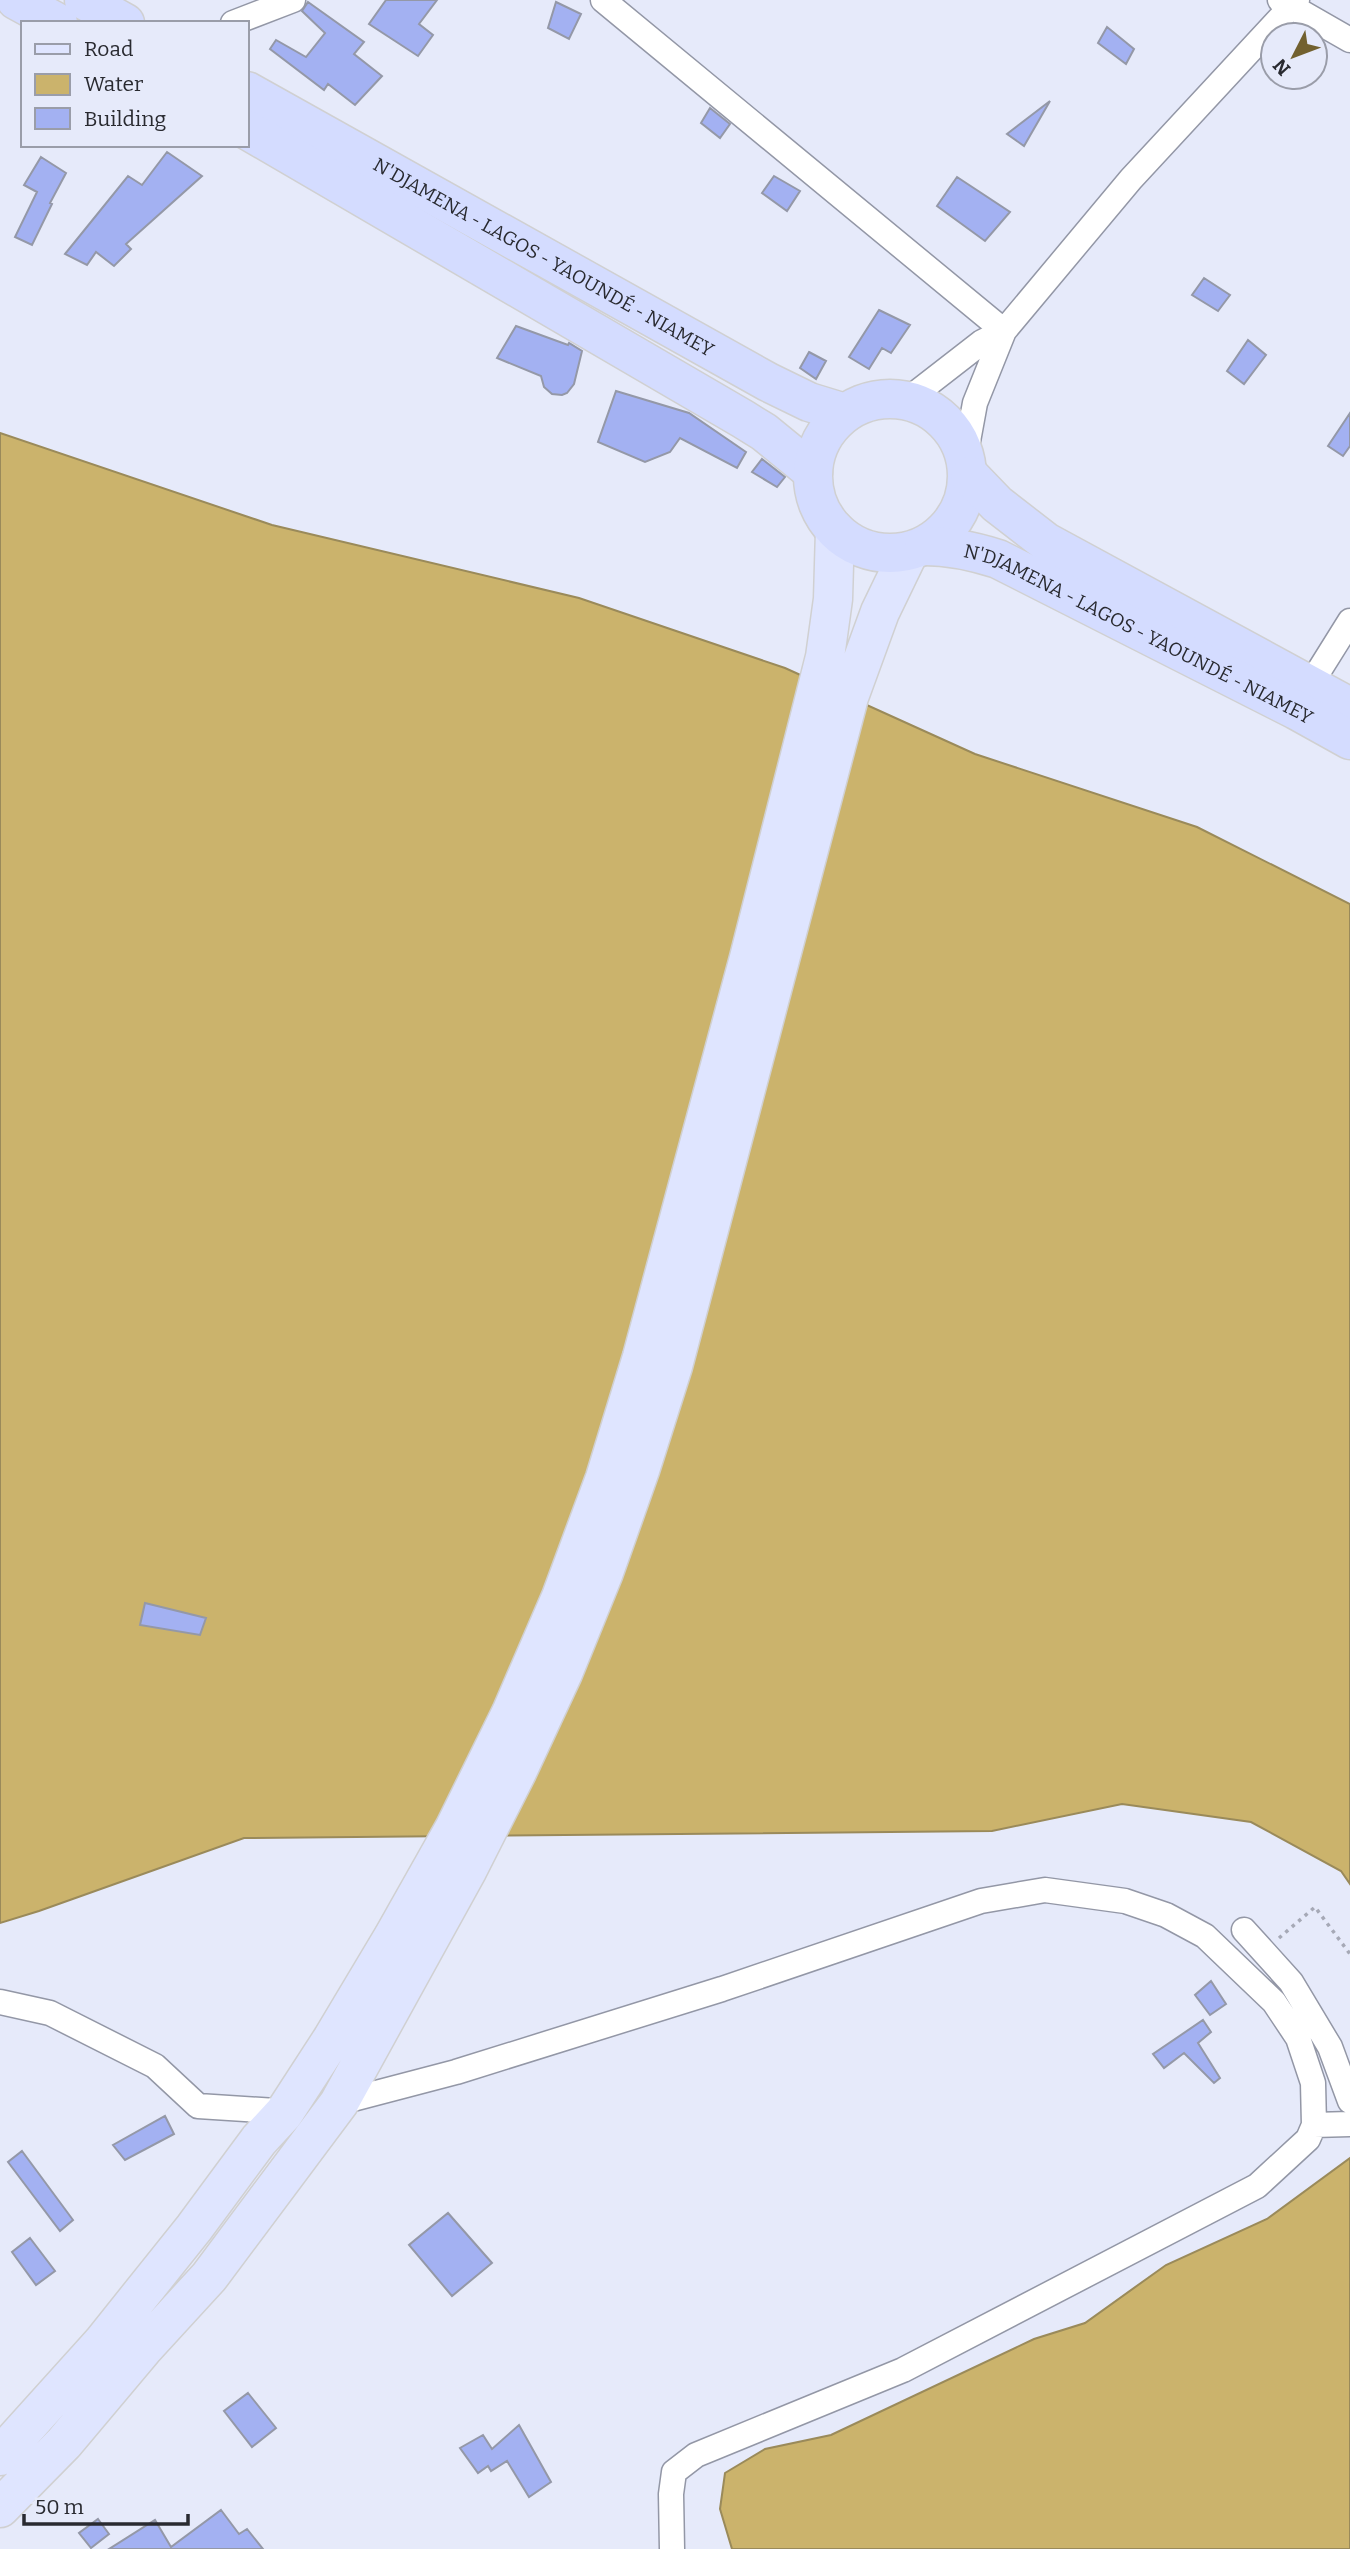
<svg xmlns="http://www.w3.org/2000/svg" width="1350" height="2549" font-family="Bitter,serif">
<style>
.water{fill:#cbb36c;stroke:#9a8a5a;stroke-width:2}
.building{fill:#a3b1f2;stroke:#9498a7;stroke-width:2}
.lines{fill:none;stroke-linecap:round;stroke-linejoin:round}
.minor-casing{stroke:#9397a6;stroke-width:27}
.primary-casing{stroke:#d0d0d1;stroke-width:41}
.trunk-casing{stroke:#d0d0d1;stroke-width:41}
.path{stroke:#a6a9b6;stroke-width:3.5;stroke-dasharray:3.5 5;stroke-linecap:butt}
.minor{stroke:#fff;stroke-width:24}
.primary{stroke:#dfe5ff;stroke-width:38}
.trunk{stroke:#d4dcff;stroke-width:38}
.labels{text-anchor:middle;stroke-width:7;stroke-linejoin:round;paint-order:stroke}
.street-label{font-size:19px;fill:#292a30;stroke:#e6eafa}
</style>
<rect width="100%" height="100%" fill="#e6eafa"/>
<path class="water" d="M 0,433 L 272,525 L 579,598 L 785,668 L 975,754 L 1197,827 L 1350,904 L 1350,1884 L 1341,1871 L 1251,1822 L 1122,1804 L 992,1831 L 244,1838 L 39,1911 L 0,1923 Z
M 1350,2158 L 1350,2549 L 732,2549 L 720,2509 L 725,2473 L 765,2449 L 831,2435 L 1034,2339 L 1085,2323 L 1166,2265 L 1267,2219 Z"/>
<path class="building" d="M 386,0 L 437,0 L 419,24 L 433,35 L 418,56 L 369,24 Z
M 308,2 L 364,42 L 354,54 L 382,76 L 355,105 L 328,84 L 324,90 L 270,49 L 276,40 L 306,57 L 325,33 L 302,11 Z
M 556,2 L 581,14 L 569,39 L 548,28 Z
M 1107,27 L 1134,49 L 1126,64 L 1098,43 Z
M 1050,101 L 1024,146 L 1007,134 Z
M 710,108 L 730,124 L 720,138 L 701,123 Z
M 167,152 L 202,176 L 126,244 L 131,249 L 114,266 L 96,252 L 87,265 L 65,254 L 128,176 L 142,185 Z
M 41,157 L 66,173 L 50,203 L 52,204 L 32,245 L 15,237 L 37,192 L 24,185 Z
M 774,176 L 800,191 L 787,211 L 762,193 Z
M 957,177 L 1010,212 L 985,241 L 937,206 Z
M 1204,278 L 1230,295 L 1218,311 L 1192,295 Z
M 879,310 L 910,325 L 891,353 L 882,348 L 869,369 L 849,357 Z
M 516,326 L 568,345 L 569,343 L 582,351 L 574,384 L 567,393 L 562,395 L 552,394 L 544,387 L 541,376 L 497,358 Z
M 1248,340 L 1266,355 L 1244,384 L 1227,371 Z
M 809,352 L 826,361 L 816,379 L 800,368 Z
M 616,391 L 689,413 L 746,452 L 737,468 L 680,438 L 670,452 L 645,462 L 598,442 Z
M 1350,413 L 1350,446 L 1343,456 L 1328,446 Z
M 762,459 L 785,477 L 777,487 L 752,472 Z
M 145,1603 L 206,1618 L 200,1635 L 140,1625 Z
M 1211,1981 L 1226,2004 L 1210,2015 L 1195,1995 Z
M 1203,2020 L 1211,2032 L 1198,2043 L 1220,2078 L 1214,2083 L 1184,2053 L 1164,2068 L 1153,2054 Z
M 165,2116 L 174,2134 L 125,2160 L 113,2145 Z
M 22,2151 L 73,2220 L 60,2231 L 8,2162 Z
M 448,2213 L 492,2263 L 452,2296 L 409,2245 Z
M 30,2238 L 55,2271 L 36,2285 L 12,2252 Z
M 248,2393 L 276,2428 L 252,2447 L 224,2411 Z
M 519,2425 L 551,2482 L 529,2497 L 507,2461 L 491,2471 L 488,2466 L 478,2473 L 460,2448 L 483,2435 L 492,2449 Z
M 221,2510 L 239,2534 L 247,2529 L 263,2549 L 109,2549 L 155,2520 L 171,2547 Z
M 98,2519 L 109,2534 L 91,2548 L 79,2533 Z"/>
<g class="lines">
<g class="minor-casing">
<path id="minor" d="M 603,0 L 1004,331
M 1280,0 L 1350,40
M 233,23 L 293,0
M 906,401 L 982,342 L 1004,331
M 966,452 L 975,403 L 1004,331 L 1131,179 L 1297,0
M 1310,685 L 1350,621
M 1244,1930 L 1291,1982 L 1330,2047 L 1350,2101
M 0,2002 L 50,2013 L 155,2066 L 198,2106 L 291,2112
M 334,2104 L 456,2072 L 722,1989 L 981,1901 L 1045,1890 L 1125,1901 L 1166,1915 L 1205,1936 L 1274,2002 L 1298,2038 L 1313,2083 L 1314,2125 L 1308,2139 L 1257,2186 L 903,2370 L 696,2455 L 674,2472 L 671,2494 L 672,2549
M 1314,2125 L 1350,2124"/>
</g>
<g class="primary-casing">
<path id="primary" d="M 0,2456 L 102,2343 L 194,2228 L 259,2140 L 284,2113 L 332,2039 L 393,1937 L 455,1827 L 511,1713 L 561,1597 L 605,1478 L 642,1357 L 749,958 L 825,657 L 833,599 L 835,530
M 0,2508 L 64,2443 L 143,2349 L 209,2277 L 339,2103 L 468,1869 L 517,1772 L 563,1673 L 604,1572 L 640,1470 L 673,1366 L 849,697 L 880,612 L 909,552"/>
</g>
<g class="trunk-casing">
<g id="trunk">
<path d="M 16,0 L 58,23"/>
<path d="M 84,0 L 125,23"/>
<path id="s1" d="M 247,91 L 768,382 L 809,402 L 845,413"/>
<path d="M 247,130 L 743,419 L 764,432 L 813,472"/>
<circle cx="890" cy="476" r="77"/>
<path d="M 970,476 L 997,504 L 1046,542 L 1350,707"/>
<path id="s2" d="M 924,546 C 951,546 973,551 998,559 L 1296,710 L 1350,740"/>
</g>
</g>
<path class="path" d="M 1279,1938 L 1315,1907 L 1350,1954"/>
<use href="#minor" class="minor"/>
<use href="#primary" class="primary"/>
<use href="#trunk" class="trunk"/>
</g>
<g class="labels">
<g class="street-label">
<text dy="7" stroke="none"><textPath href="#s1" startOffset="340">N'DJAMENA - LAGOS - YAOUNDÉ - NIAMEY</textPath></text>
<text dy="7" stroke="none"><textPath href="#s2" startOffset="234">N'DJAMENA - LAGOS - YAOUNDÉ - NIAMEY</textPath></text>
</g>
</g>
<rect x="21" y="21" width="228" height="126" fill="#e6eafa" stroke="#9a9da9" stroke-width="2"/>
<rect x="35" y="44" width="35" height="10" fill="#dfe5ff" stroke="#9a9da9" stroke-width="2"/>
<text x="84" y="56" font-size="21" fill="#292a30">Road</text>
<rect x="35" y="74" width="35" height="21" fill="#cbb36c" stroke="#9a9da9" stroke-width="2"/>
<text x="84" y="91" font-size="21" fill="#292a30">Water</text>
<rect x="35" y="108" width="35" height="21" fill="#a3b1f2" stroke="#9a9da9" stroke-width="2"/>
<text x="84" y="126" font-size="21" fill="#292a30">Building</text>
<g transform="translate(1294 56) rotate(228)"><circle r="33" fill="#e6eafa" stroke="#9a9da9" stroke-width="2"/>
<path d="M0-5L12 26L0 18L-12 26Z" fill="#72612f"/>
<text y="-10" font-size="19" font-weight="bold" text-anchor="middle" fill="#292a30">N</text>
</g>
<path d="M24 2514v10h164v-10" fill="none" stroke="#292a30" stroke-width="3.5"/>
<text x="35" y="2514" font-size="21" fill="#292a30" stroke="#e6eafa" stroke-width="5" paint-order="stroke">50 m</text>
</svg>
